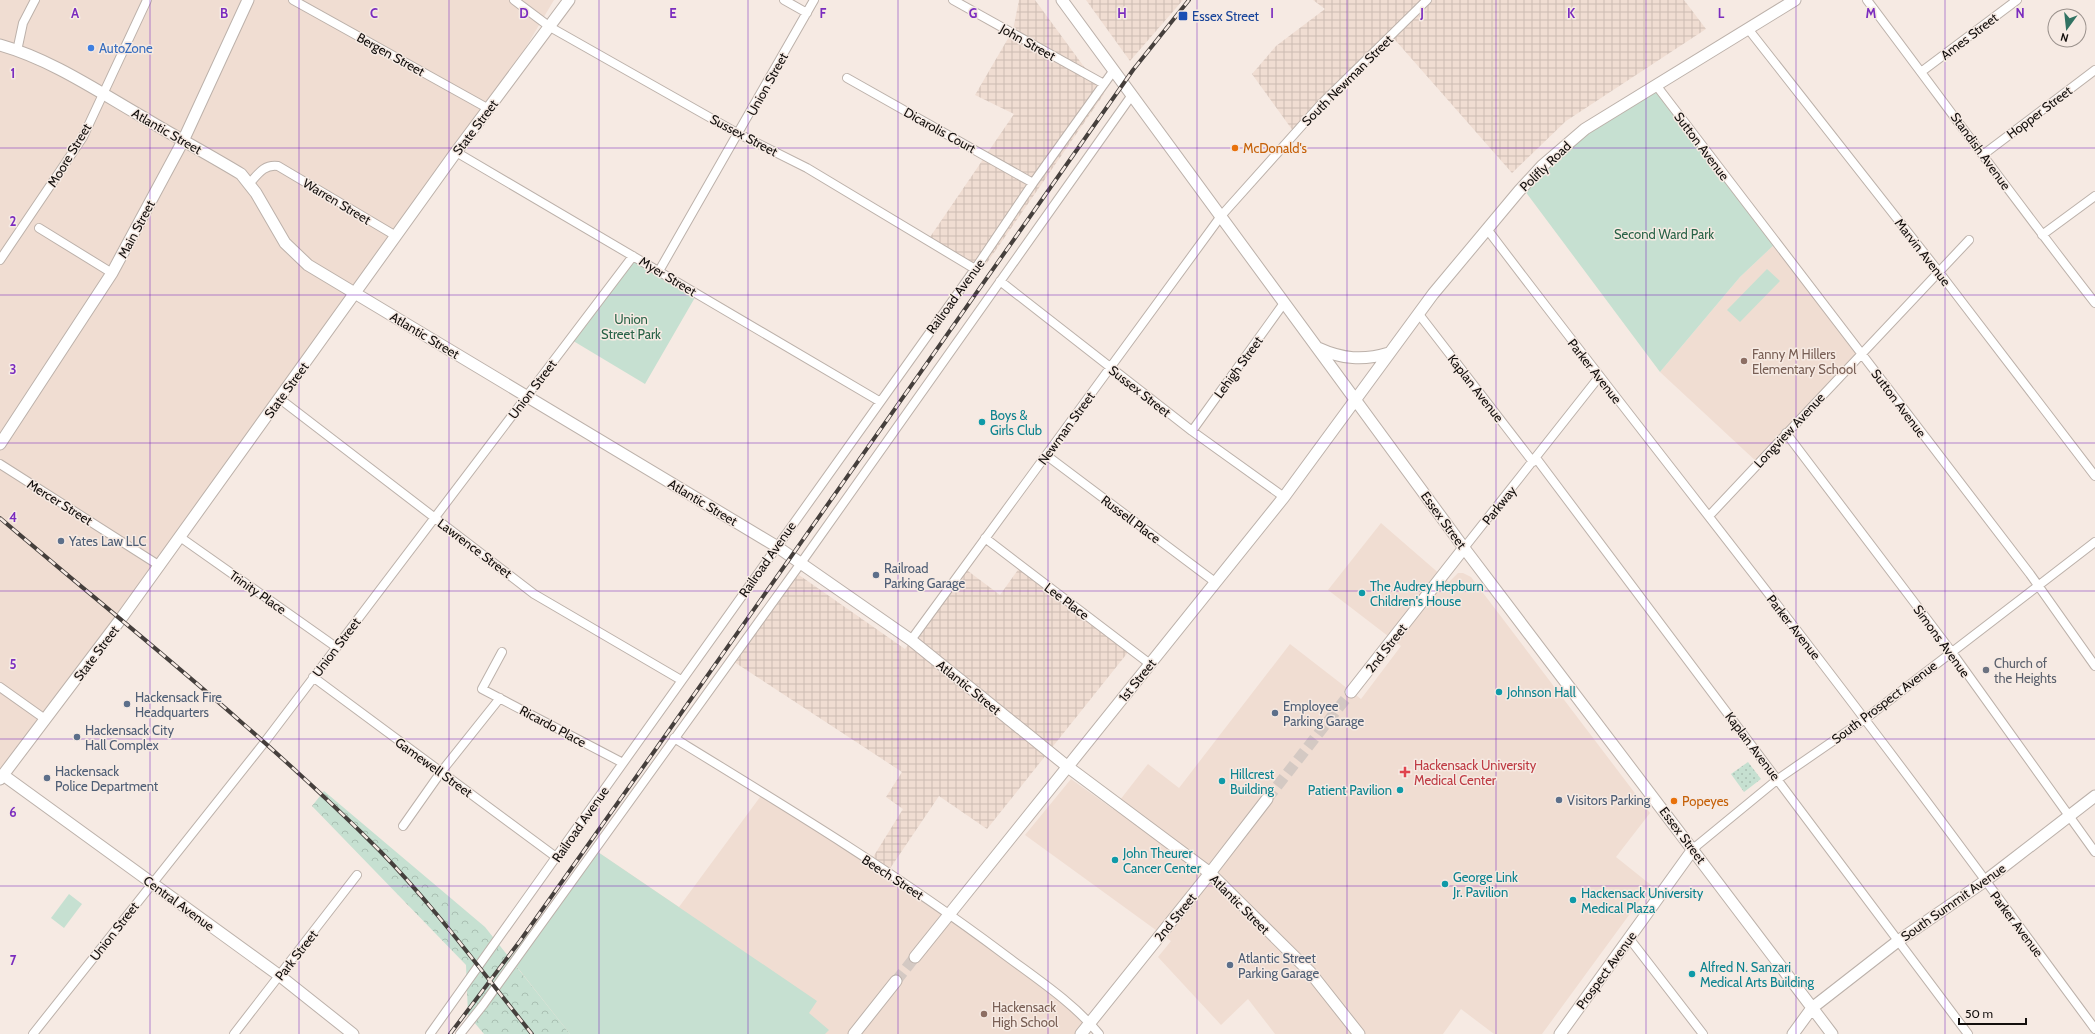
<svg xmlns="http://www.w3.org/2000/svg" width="2095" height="1034" font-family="Cabin,sans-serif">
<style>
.built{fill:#f0ddd2}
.industrial{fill:url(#industrial-grid)}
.grass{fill:url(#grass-dots)}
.forest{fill:url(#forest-crowns)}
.green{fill:#c6e0d1}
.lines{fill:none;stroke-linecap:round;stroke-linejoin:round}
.secondary-tunnel{stroke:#d4c9c3;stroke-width:11;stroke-dasharray:11 5.5;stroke-linecap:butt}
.street-casing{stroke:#bcb1aa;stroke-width:10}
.secondary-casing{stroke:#bcb1aa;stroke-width:13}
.street{stroke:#fff;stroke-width:8}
.secondary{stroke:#fff;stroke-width:11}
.rail-casing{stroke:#453f3c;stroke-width:4}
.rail{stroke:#f6eae3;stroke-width:2.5;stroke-dasharray:8;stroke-linecap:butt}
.grid{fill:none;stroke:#7b2cbf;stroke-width:1;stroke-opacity:0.55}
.transit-dot{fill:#1a4fb4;stroke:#f6eae3;stroke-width:1.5}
.shop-dot{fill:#3f7fe0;stroke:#f6eae3;stroke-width:1.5}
.food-dot{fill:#e8710a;stroke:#f6eae3;stroke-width:1.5}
.education-dot{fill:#8d6e63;stroke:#f6eae3;stroke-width:1.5}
.culture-dot{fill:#0f9aa8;stroke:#f6eae3;stroke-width:1.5}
.service-dot{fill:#5c6f8a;stroke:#f6eae3;stroke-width:1.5}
.worship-dot{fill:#6b7280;stroke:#f6eae3;stroke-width:1.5}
.health-dot{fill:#e0444e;stroke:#f6eae3;stroke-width:1.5}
.labels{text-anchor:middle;stroke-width:3;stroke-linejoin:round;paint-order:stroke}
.transit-label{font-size:13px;fill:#164399;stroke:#f6eae3;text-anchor:start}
.street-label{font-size:13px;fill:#130f0d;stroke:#f6eae3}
.shop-label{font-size:13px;fill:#366cbe;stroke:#f6eae3;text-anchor:start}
.food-label{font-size:13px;fill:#c56008;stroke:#f6eae3;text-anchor:start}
.park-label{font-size:13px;fill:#296347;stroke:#f6eae3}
.education-label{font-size:13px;fill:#785e54;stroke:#f6eae3;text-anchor:start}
.culture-label{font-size:13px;fill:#0d838f;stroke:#f6eae3;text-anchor:start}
.service-label{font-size:13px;fill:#4e5e75;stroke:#f6eae3;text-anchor:start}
.worship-label{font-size:13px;fill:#5b616d;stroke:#f6eae3;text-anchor:start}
.health-label{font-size:13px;fill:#be3a42;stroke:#f6eae3;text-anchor:start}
.grid-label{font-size:13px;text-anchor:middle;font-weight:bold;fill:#7b2cbf;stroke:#f6eae3;stroke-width:3;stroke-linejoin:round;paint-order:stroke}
</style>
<defs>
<pattern id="industrial-grid" width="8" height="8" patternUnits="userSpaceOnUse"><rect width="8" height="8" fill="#f0ddd2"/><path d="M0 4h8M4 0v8" fill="none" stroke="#cdbcb3"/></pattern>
<pattern id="grass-dots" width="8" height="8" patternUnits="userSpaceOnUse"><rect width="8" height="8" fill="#c6e0d1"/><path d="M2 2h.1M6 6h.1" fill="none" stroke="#a9bfb2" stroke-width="1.8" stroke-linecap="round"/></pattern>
<pattern id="forest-crowns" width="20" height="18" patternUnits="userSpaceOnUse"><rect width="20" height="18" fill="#c6e0d1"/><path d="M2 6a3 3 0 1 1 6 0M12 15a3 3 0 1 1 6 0" fill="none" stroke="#a9bfb2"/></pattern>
</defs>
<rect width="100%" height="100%" fill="#f6eae3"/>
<path class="built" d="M 0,0 L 554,0 L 489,109 L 0,779 Z
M 1776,243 L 1861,354 L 1758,463 L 1660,372 L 1740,277 Z
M 1381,523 L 1449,582 L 1458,573 L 1463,573 L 1471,577 L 1650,813 L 1616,857 L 1651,885 L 1542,1034 L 1494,1034 L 1461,1009 L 1443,1034 L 1275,1034 L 1248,999 L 1221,1025 L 1158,957 L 1171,941 L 1025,835 L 1071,779 L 1113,809 L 1148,764 L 1179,788 L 1290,644 L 1361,699 L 1401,646 L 1328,590 Z
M 763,793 L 950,914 L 1090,1023 L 1081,1034 L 570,1034 L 510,958 L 592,848 L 679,907 Z"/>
<path class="industrial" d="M 1019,0 L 1035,0 L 1104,94 L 982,270 L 928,240 L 1014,114 L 975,95 L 1013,30 Z
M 1086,0 L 1183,0 L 1130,61 Z
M 1313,0 L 1684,0 L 1706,29 L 1566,121 L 1512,173 L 1389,33 L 1296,135 L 1252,74 L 1276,46 L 1325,9 Z
M 1020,567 L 1129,651 L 987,829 L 939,796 L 887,873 L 870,862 L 903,809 L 886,797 L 902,772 L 728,658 L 799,575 L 905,649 L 964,568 L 1000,595 Z"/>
<path class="grass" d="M 1748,762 L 1761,779 L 1744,792 L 1731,774 Z"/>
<path class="forest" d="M 324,791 L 485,927 L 570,1034 L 484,1034 L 468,1015 L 466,965 L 312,806 Z"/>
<path class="green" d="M 1656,85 L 1776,243 L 1740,277 L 1660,372 L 1522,187 L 1562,148 Z
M 633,256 L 697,294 L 645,384 L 570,339 Z
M 1767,269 L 1780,281 L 1740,322 L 1727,310 Z
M 592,848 L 817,1001 L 809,1013 L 829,1030 L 825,1034 L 570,1034 L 510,958 Z
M 69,894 L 82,904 L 64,928 L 51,918 Z"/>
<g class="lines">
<path class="secondary-tunnel" d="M 1267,799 L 1351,692
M 896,981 L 915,957"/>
<g class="street-casing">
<path id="street" d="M 293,0 L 489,109
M 514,0 L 550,27 L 739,134 L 807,168 L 975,269
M 784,0 L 807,13
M 953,0 L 1104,84
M 1867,0 C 1943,101 2017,203 2095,303
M 1749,30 L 1939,272 L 2095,476
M 17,51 L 23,23 L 35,0
M 1921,72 L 2017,0
M 847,78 L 1033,183
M 1656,85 L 2030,574 L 2095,666
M 456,152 L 879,401
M 1984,154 L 2095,70
M 249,184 C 258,174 264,164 278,166 L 396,236
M 39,228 L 112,273
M 1487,229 C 1611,393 1739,553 1863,717 C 1942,820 2018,925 2095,1029
M 2042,235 L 2095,196
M 0,260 L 83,137 L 147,0
M 659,271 L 814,0
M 1000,281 L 1192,431 L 1284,497
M 1418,313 L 1533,462
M 280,399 L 534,594 L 681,680
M 1192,431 L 1284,303
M 1786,433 L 1951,651 L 2095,852
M 1046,455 L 1215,582
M 1536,458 L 1968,1034
M 0,464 L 160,566
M 1709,516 L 1969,240
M 180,537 L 336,647
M 985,538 L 1150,664
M 1464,548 L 1599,377
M 911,640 L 1221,216 L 1322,103 L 1427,0
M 502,652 L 482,689 L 623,763
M 313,677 L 556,857
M 0,687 L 45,719
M 674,738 C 785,806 897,874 1001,952 C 1034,977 1073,1002 1099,1034
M 403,826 L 441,772 L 500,698
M 1694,848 L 1778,779 L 1865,719 L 2095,542
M 1629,938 L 1703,1034
M 33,1034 L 264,743 L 633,256
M 234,1034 L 357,875
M 430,1034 L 975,269 L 1033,183 L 1114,70
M 460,1034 L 483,1005 L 801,563 L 1132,95"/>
</g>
<g class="secondary-casing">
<path id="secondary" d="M 1062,0 L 1464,548 L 1832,1034
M 0,45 C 50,59 96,90 141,116 C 174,136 208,154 241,174 L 256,193 L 285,243 L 308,265 L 776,546 L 911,640 L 1068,767 L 1210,873 L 1310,972 L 1359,1034
M 1318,348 C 1342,359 1363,361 1389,353
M 0,444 L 112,273 L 183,141 L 248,0
M 1351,692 L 1464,548
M 3,775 L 280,976 L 353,1034
M 0,779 L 120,620 L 456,152 L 569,0
M 915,957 L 1284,497 L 1433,294 L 1519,191 L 1542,166 L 1585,129 L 1795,0
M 854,1034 L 896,981
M 1081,1034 L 1210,873 L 1267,799
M 1560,1034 L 1694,848
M 1793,1034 L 1812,1008 L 1898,941 L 1985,881 L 2095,796"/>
</g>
<use href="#street" class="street"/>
<use href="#secondary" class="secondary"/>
<g class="rail-casing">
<path id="rail" d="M 0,518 C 128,627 260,731 379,850 C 435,907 482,972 532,1034
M 450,1034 L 520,941 L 658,746 L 1133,70 L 1189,0"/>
</g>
<use href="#rail" class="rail"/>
</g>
<path class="grid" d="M 150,0 L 150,1034M 299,0 L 299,1034M 449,0 L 449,1034M 599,0 L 599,1034M 748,0 L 748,1034M 898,0 L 898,1034M 1048,0 L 1048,1034M 1197,0 L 1197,1034M 1347,0 L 1347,1034M 1496,0 L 1496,1034M 1646,0 L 1646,1034M 1796,0 L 1796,1034M 1945,0 L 1945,1034M 0,148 L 2095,148M 0,295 L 2095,295M 0,443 L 2095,443M 0,591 L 2095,591M 0,739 L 2095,739M 0,886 L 2095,886"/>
<rect class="transit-dot" x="1178" y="11" width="10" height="10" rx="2"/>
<circle class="shop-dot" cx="91" cy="48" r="4"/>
<g class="food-dot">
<circle cx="1235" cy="148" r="4"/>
<circle cx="1674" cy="801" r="4"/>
</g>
<g class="education-dot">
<circle cx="1744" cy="361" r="4"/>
<circle cx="984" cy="1014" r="4"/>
</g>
<g class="culture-dot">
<circle cx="982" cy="422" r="4"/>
<circle cx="1362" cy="593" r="4"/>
<circle cx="1499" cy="692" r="4"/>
<circle cx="1222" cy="781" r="4"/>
<circle cx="1400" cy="790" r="4"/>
<circle cx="1115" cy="860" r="4"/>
<circle cx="1445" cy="884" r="4"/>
<circle cx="1573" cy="900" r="4"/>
<circle cx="1692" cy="974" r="4"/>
</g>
<g class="service-dot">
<circle cx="61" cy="541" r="4"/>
<circle cx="876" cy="575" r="4"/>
<circle cx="127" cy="704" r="4"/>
<circle cx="1275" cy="713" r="4"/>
<circle cx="77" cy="737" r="4"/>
<circle cx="47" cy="778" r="4"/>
<circle cx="1559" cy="800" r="4"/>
<circle cx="1230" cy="965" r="4"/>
</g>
<circle class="worship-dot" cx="1986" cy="670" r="4"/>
<path class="health-dot" d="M1403 766h4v4h4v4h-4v4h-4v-4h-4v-4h4z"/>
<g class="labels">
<g class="transit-label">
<text x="1192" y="21">Essex Street</text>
</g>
<g class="street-label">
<text transform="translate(1969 36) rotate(-37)" y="5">Ames Street</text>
<text transform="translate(1028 42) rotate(29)" y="5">John Street</text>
<text transform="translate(391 54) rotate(29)" y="5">Bergen Street</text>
<text transform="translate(1347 80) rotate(-45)" y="5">South Newman Street</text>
<text transform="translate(767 84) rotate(-61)" y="5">Union Street</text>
<text transform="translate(2039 112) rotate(-37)" y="5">Hopper Street</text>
<text transform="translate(475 127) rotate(-53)" y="5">State Street</text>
<text transform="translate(940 130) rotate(29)" y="5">Dicarolis Court</text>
<text transform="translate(167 131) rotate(30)" y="5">Atlantic Street</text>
<text transform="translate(744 135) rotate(28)" y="5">Sussex Street</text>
<text transform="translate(1702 146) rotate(53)" y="5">Sutton Avenue</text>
<text transform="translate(1981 151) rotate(54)" y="5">Standish Avenue</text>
<text transform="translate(69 155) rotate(-59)" y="5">Moore Street</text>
<text transform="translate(1545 166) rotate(-44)" y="5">Polifly Road</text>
<text transform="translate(337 201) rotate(31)" y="5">Warren Street</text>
<text transform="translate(136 229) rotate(-62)" y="5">Main Street</text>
<text transform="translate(1923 252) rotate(52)" y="5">Marvin Avenue</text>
<text transform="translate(668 276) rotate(31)" y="5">Myer Street</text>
<text transform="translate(955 296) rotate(-54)" y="5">Railroad Avenue</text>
<text transform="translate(425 335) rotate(31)" y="5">Atlantic Street</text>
<text transform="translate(1238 367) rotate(-54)" y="5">Lehigh Street</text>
<text transform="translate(1595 371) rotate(52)" y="5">Parker Avenue</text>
<text transform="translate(1476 388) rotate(52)" y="5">Kaplan Avenue</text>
<text transform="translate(532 389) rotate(-53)" y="5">Union Street</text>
<text transform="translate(286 390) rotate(-54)" y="5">State Street</text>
<text transform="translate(1140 391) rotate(38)" y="5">Sussex Street</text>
<text transform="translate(1899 403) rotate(53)" y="5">Sutton Avenue</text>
<text transform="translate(1066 428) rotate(-54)" y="5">Newman Street</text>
<text transform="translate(1789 430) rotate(-47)" y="5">Longview Avenue</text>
<text transform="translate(60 502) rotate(32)" y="5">Mercer Street</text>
<text transform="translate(703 502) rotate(31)" y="5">Atlantic Street</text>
<text transform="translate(1499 505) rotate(-51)" y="5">Parkway</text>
<text transform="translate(1131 519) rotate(37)" y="5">Russell Place</text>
<text transform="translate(1444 520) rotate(54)" y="5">Essex Street</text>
<text transform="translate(475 548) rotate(37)" y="5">Lawrence Street</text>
<text transform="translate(767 559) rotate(-55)" y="5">Railroad Avenue</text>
<text transform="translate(258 592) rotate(35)" y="5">Trinity Place</text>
<text transform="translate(1067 601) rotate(37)" y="5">Lee Place</text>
<text transform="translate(1794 627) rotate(52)" y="5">Parker Avenue</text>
<text transform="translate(1942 641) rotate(54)" y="5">Simons Avenue</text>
<text transform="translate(336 647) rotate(-53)" y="5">Union Street</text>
<text transform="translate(1386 648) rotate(-52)" y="5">2nd Street</text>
<text transform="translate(96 653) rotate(-53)" y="5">State Street</text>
<text transform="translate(1137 680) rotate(-51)" y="5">1st Street</text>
<text transform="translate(969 687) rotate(39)" y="5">Atlantic Street</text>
<text transform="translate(1884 702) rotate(-37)" y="5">South Prospect Avenue</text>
<text transform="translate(553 726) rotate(28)" y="5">Ricardo Place</text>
<text transform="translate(1753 746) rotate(53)" y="5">Kaplan Avenue</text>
<text transform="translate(434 767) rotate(36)" y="5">Gamewell Street</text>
<text transform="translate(580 824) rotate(-55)" y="5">Railroad Avenue</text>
<text transform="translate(1683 835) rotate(53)" y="5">Essex Street</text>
<text transform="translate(893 877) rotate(33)" y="5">Beech Street</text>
<text transform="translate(1953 902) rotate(-35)" y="5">South Summit Avenue</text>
<text transform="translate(179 903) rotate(36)" y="5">Central Avenue</text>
<text transform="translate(1240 904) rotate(45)" y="5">Atlantic Street</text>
<text transform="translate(1175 917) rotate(-51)" y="5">2nd Street</text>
<text transform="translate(2017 924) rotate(53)" y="5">Parker Avenue</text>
<text transform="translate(114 931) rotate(-52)" y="5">Union Street</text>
<text transform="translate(296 955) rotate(-52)" y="5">Park Street</text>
<text transform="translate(1606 970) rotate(-54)" y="5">Prospect Avenue</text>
</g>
<g class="shop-label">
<text x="99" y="53">AutoZone</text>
</g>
<g class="food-label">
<text x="1243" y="153">McDonald's</text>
<text x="1682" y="806">Popeyes</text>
</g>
<g class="park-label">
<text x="1664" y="239">Second Ward Park</text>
<text x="631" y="324">Union<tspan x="631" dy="15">Street Park</tspan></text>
</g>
<g class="education-label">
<text x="1752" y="359">Fanny M Hillers<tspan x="1752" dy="15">Elementary School</tspan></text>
<text x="992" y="1012">Hackensack<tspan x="992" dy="15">High School</tspan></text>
</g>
<g class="culture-label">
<text x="990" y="420">Boys &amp;<tspan x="990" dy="15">Girls Club</tspan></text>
<text x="1370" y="591">The Audrey Hepburn<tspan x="1370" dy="15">Children's House</tspan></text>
<text x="1507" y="697">Johnson Hall</text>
<text x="1230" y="779">Hillcrest<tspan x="1230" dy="15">Building</tspan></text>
<text x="1392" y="795" text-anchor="end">Patient Pavilion</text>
<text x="1123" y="858">John Theurer<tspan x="1123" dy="15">Cancer Center</tspan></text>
<text x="1453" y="882">George Link<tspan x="1453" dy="15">Jr. Pavilion</tspan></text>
<text x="1581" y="898">Hackensack University<tspan x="1581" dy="15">Medical Plaza</tspan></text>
<text x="1700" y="972">Alfred N. Sanzari<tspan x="1700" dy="15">Medical Arts Building</tspan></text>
</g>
<g class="service-label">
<text x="69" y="546">Yates Law LLC</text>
<text x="884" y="573">Railroad<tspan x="884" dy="15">Parking Garage</tspan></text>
<text x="135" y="702">Hackensack Fire<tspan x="135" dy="15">Headquarters</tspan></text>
<text x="1283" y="711">Employee<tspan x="1283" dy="15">Parking Garage</tspan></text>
<text x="85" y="735">Hackensack City<tspan x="85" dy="15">Hall Complex</tspan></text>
<text x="55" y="776">Hackensack<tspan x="55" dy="15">Police Department</tspan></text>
<text x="1567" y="805">Visitors Parking</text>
<text x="1238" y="963">Atlantic Street<tspan x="1238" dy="15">Parking Garage</tspan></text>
</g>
<g class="worship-label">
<text x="1994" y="668">Church of<tspan x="1994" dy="15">the Heights</tspan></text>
</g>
<g class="health-label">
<text x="1414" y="770">Hackensack University<tspan x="1414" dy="15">Medical Center</tspan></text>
</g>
</g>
<g class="grid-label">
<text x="75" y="18">A</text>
<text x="224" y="18">B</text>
<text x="374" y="18">C</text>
<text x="524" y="18">D</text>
<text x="673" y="18">E</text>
<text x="823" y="18">F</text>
<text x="973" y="18">G</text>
<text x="1122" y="18">H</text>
<text x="1272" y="18">I</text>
<text x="1422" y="18">J</text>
<text x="1571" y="18">K</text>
<text x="1721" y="18">L</text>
<text x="1871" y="18">M</text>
<text x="2020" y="18">N</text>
<text x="13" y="78">1</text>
<text x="13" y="226">2</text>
<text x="13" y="374">3</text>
<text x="13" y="522">4</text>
<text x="13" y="669">5</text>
<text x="13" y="817">6</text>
<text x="13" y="965">7</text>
</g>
<g transform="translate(2067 28) rotate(195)"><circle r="19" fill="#f6eae3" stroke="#9b928d"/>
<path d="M0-3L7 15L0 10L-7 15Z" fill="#317262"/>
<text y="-6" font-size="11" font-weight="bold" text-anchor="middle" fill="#130f0d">N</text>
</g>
<path d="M1959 1018v6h67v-6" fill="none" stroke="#130f0d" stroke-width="2"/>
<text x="1965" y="1018" font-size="12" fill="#130f0d" stroke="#f6eae3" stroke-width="3" paint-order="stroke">50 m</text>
</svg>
